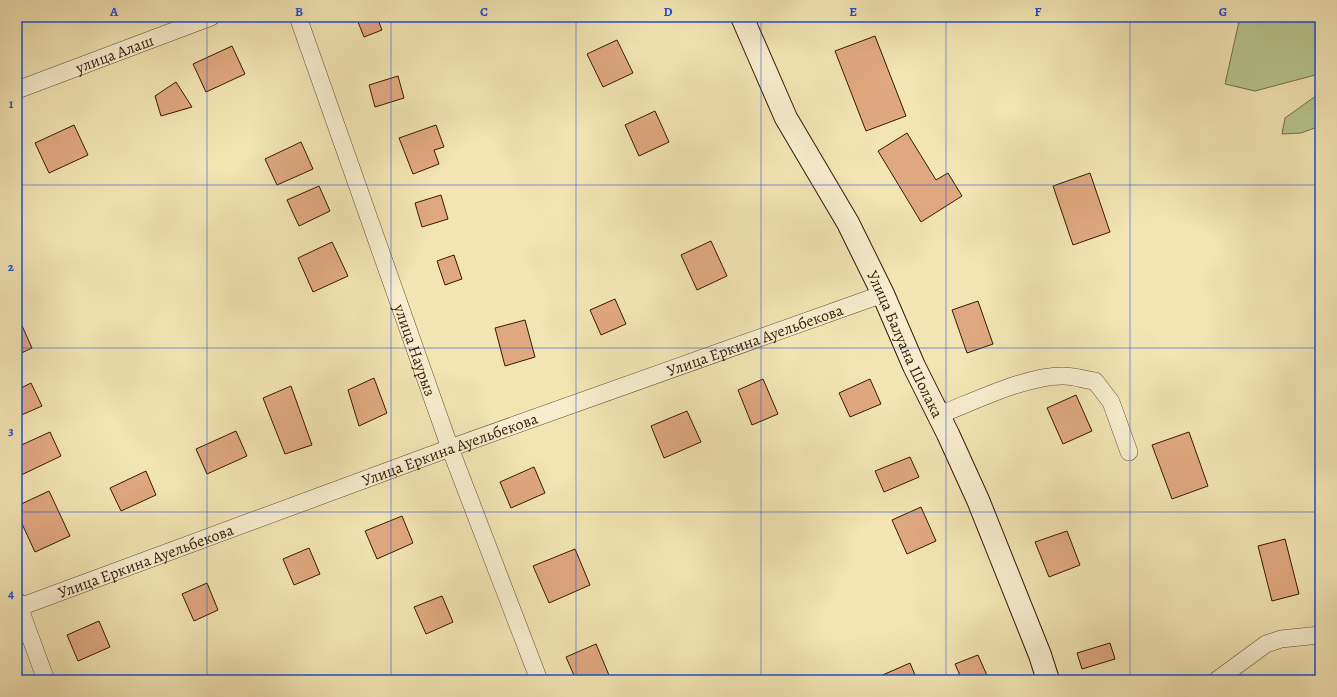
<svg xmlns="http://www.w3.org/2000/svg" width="1337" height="697" font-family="Alegreya,serif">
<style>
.green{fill:#b7c58f;stroke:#766f4a}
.building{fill:#e0a880;stroke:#351904}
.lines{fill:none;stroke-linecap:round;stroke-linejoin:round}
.street-casing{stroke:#644c30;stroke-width:18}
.secondary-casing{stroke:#351904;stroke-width:24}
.street{stroke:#f7edce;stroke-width:17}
.secondary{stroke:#f7edce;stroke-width:22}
.grid{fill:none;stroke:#1d4ed8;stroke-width:1;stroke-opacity:0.55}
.labels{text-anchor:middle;stroke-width:3;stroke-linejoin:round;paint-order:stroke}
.street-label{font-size:16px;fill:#351904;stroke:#f7edce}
.neatline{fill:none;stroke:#1d4ed8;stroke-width:1.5}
.grid-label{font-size:13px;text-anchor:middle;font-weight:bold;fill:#1d4ed8}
</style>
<rect width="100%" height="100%" fill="#f2e4b3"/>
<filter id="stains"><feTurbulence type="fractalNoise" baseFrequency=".005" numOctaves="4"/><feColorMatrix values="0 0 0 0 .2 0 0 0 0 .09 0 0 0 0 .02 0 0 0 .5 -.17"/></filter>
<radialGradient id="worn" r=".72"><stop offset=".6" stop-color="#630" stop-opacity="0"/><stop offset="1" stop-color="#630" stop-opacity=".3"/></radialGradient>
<path class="green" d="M 1240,17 L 1320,17 L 1320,76 L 1319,74 L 1255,91 L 1225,84 Z
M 1320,93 L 1320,126 L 1301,133 L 1282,134 L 1285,118 Z"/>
<path class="building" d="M 356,17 L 377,17 L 382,30 L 364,37 Z
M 875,36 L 906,116 L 866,131 L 835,51 Z
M 617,40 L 633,73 L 603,87 L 587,54 Z
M 232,46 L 245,74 L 206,92 L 193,64 Z
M 398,76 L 404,98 L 375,107 L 369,85 Z
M 176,82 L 192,107 L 161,116 L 155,96 Z
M 655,111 L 669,142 L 639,156 L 625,125 Z
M 74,125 L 88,155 L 49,173 L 35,143 Z
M 436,125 L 444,147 L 434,150 L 439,164 L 413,174 L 399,138 Z
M 907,133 L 936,180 L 948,173 L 962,196 L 921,222 L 878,151 Z
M 301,142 L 313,169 L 277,185 L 265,159 Z
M 1090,173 L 1110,232 L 1073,245 L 1053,186 Z
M 319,186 L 330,211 L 299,226 L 287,200 Z
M 441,195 L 448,219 L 422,227 L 415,203 Z
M 711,241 L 727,276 L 697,290 L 681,255 Z
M 332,242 L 348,276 L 313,292 L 298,258 Z
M 454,255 L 462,279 L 445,285 L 437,261 Z
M 615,299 L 626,324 L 601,335 L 590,310 Z
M 978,301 L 993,344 L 967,353 L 952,310 Z
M 19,319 L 32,348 L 17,355 L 17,320 Z
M 525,320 L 535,357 L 505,366 L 495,328 Z
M 374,378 L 387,413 L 359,426 L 348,390 Z
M 763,379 L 778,414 L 752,425 L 738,390 Z
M 870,379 L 881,404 L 850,417 L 839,393 Z
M 31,383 L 42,406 L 17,417 L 17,390 Z
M 291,386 L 312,445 L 285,454 L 263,398 Z
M 1076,395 L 1092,431 L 1063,444 L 1047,408 Z
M 687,411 L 701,442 L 664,458 L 651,426 Z
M 236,431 L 247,456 L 207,474 L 196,449 Z
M 50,432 L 61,456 L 17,477 L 17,447 Z
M 1189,432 L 1208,486 L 1172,499 L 1152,445 Z
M 910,457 L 919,477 L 884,492 L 875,471 Z
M 534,467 L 545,493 L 511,508 L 500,482 Z
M 146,471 L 156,495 L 121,511 L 110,488 Z
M 49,491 L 70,536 L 35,552 L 17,513 L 17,506 Z
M 921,507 L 936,541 L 907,554 L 892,520 Z
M 402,516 L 413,543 L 377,559 L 365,531 Z
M 1067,531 L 1080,565 L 1049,577 L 1035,542 Z
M 1285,539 L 1299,594 L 1272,601 L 1258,546 Z
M 309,548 L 320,574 L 294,585 L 283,559 Z
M 575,549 L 590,585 L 549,603 L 533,566 Z
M 207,583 L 218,610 L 194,621 L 182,594 Z
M 442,596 L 453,622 L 426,634 L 414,607 Z
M 99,621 L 110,647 L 78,661 L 67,635 Z
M 1110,643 L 1115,659 L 1082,669 L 1077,653 Z
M 596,644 L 611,680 L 576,680 L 566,657 Z
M 978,655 L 989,680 L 962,680 L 955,664 Z
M 910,663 L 917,680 L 880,680 L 878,677 Z"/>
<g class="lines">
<g class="street-casing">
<g id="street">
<path id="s1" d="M 298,17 L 450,448 L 539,680"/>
<path id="s2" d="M 17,90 L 211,17"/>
<path d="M 939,415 C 973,402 1027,375 1064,376 C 1074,376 1085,380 1095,381 L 1111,402 L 1129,452"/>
<path d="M 17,601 L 46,680"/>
<path id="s3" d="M 17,608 L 450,448 L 883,294"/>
<path d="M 1217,680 L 1266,644 L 1281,639 L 1320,635"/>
</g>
</g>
<g class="secondary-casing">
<g id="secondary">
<path id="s4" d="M 742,17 L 786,118 L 848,223 L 883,294 L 914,366 L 948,434 L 978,500 L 1040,655 L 1048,680"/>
</g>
</g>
<use href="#street" class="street"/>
<use href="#secondary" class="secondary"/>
</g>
<path class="grid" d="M 207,17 L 207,680M 391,17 L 391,680M 576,17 L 576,680M 761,17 L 761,680M 946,17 L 946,680M 1130,17 L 1130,680M 17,185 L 1320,185M 17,348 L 1320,348M 17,512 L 1320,512"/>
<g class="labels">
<g class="street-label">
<text dy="6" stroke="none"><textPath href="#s2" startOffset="104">улица Алаш</textPath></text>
<text dy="6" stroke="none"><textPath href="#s3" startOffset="785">Улица Еркина Ауельбекова</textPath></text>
<text dy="6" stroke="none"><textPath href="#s4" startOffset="366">Улица Балуана Шолака</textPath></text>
<text dy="6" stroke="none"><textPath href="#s1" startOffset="353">улица Наурыз</textPath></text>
<text dy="6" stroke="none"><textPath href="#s3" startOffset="461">Улица Еркина Ауельбекова</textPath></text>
<text dy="6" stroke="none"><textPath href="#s3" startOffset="137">Улица Еркина Ауельбекова</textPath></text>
</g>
</g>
<rect width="1337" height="697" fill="none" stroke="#f2e4b3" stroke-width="44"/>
<rect x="22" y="22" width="1293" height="653" class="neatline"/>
<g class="grid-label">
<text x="114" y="16">A</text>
<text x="299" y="16">B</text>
<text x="484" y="16">C</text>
<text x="668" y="16">D</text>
<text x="853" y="16">E</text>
<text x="1038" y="16">F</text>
<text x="1223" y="16">G</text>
<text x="11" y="108">1</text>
<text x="11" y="271">2</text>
<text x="11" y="435">3</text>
<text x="11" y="598">4</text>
</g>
<rect width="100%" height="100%" filter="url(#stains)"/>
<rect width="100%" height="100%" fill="url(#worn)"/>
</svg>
